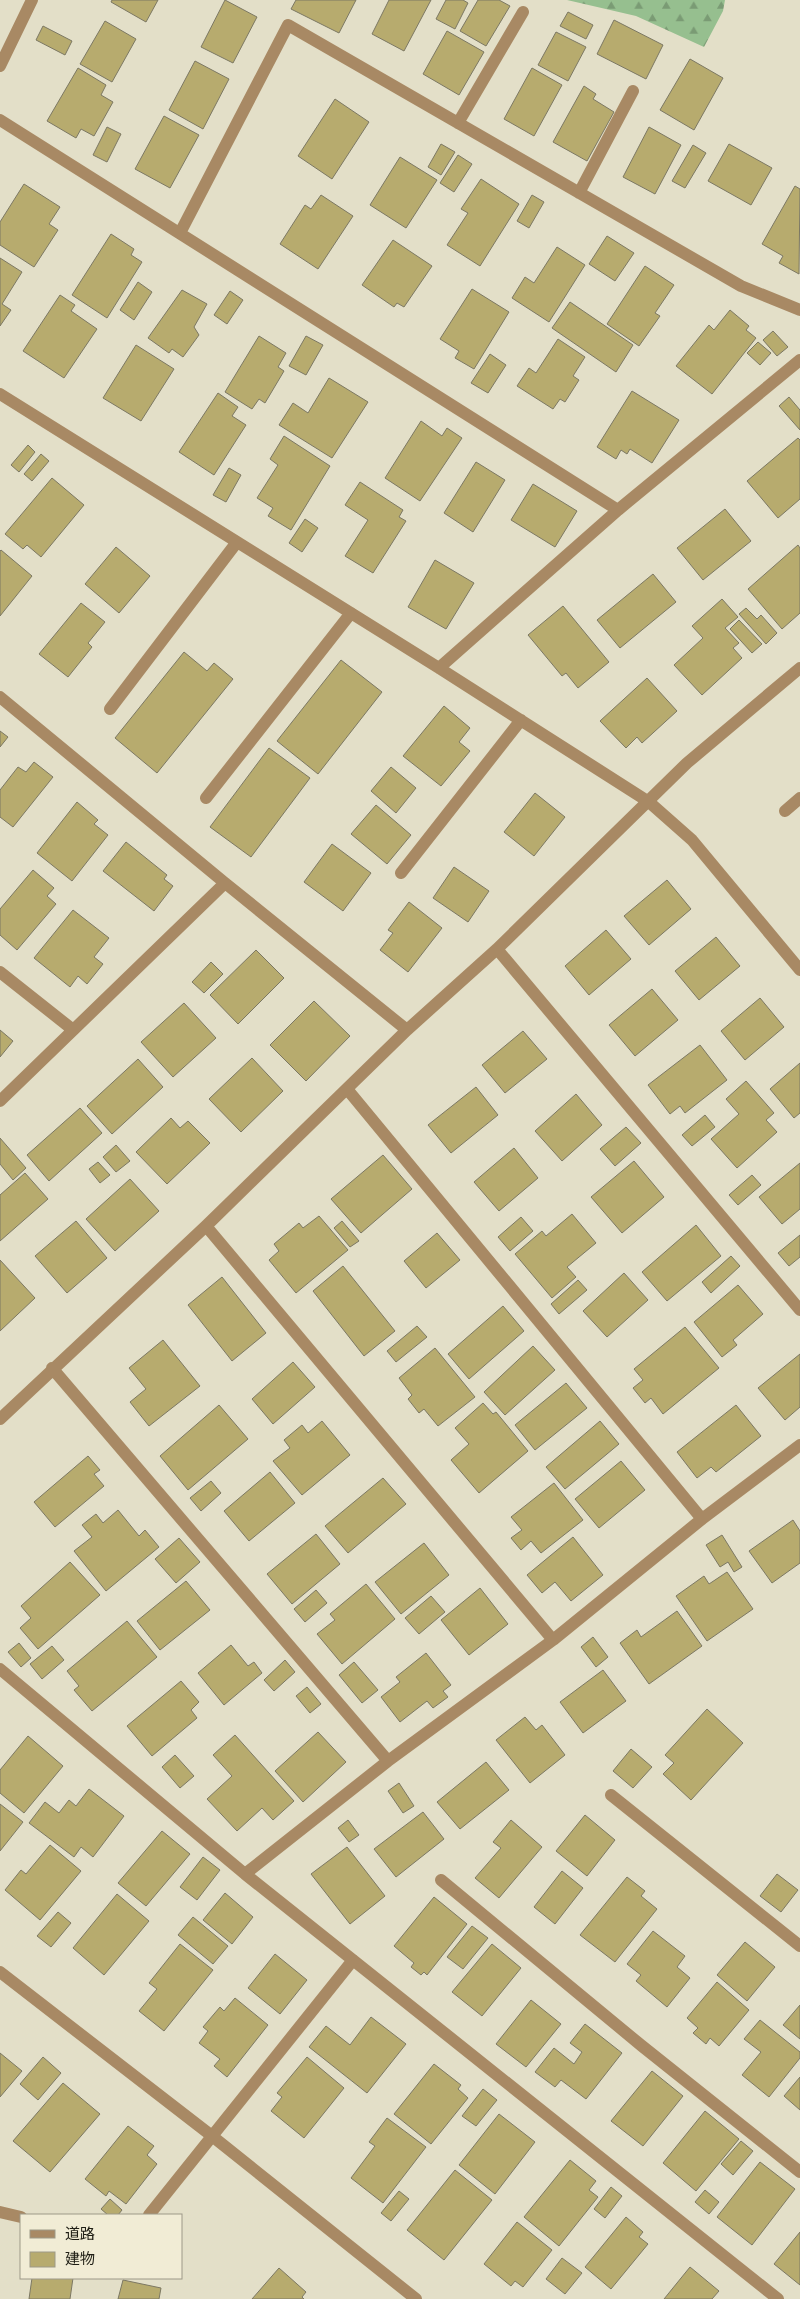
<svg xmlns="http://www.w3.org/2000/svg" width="800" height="2299" font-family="'DM Sans','Noto Sans JP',sans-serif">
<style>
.forest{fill:url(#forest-firs)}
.building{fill:#b7ab6e;stroke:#7c7863}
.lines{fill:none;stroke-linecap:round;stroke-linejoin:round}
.minor{stroke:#a88964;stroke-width:12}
</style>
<defs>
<pattern id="forest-firs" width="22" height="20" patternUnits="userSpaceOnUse" patternTransform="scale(1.25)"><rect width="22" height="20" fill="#96bf8f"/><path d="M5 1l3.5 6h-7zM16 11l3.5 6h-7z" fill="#7a9b74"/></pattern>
</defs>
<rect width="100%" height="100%" fill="#e3dfc8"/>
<path class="forest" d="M 567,0 L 725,0 L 723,11 L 704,47 L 636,16 Z"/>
<path class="building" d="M 112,0 L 158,0 L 146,22 L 111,2 Z
M 225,0 L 257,17 L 233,63 L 201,47 Z
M 296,0 L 356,0 L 339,33 L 291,9 Z
M 389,0 L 431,0 L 404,51 L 372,34 Z
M 446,0 L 463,0 L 468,3 L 455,29 L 436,19 Z
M 478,0 L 499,0 L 510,6 L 486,46 L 460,31 Z
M 568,12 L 593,25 L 586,39 L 560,26 Z
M 614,20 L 663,45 L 646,79 L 597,54 Z
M 105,21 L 136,39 L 112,82 L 80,64 Z
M 43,26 L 72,41 L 65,55 L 36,40 Z
M 447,31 L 484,52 L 459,95 L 423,74 Z
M 556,32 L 586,47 L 568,81 L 538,65 Z
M 690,59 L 723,78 L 694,130 L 660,110 Z
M 195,61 L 229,79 L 203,129 L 169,110 Z
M 78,68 L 106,85 L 101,95 L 113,102 L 94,136 L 81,129 L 76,138 L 47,121 Z
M 532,68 L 562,85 L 534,136 L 504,119 Z
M 584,86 L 596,94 L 593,99 L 614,112 L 587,161 L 553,142 Z
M 335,99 L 369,122 L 332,179 L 298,156 Z
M 164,116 L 199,135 L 170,188 L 135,169 Z
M 107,127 L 121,134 L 107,162 L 93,155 Z
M 649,127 L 681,145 L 655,194 L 623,177 Z
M 441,144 L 455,152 L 441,175 L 428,167 Z
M 729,144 L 772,168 L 751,205 L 708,181 Z
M 693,145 L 706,153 L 685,188 L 672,181 Z
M 458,155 L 472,164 L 454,192 L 440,183 Z
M 400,157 L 437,180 L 406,228 L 370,205 Z
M 481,179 L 519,204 L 480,266 L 447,245 L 468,213 L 461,209 Z
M 24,184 L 60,207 L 49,224 L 58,230 L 34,267 L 0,245 L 0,222 Z
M 795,186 L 800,189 L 799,274 L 779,263 L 783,256 L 762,244 Z
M 321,195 L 353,216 L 318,269 L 280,244 L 305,205 L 311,209 Z
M 532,195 L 544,202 L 529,228 L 517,221 Z
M 111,234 L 134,249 L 131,255 L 142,262 L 107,318 L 72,295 Z
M 607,236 L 634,253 L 615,281 L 589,264 Z
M 393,240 L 432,266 L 404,307 L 397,303 L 394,307 L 362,285 Z
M 557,247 L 585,265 L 549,322 L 512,298 L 525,277 L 534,283 Z
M 0,258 L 22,272 L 2,304 L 11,310 L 0,326 Z
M 645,266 L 674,285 L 655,313 L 660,316 L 639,346 L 607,324 Z
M 138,282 L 152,292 L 134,320 L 120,310 Z
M 472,289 L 509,312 L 474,369 L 455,358 L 459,351 L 440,339 Z
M 182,290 L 207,304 L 194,327 L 199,335 L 183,357 L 172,349 L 169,353 L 148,338 Z
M 230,291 L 243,300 L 227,324 L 214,315 Z
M 60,295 L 75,305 L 71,311 L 97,329 L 64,378 L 23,351 Z
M 570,302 L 633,345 L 616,372 L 552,328 Z
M 730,310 L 749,326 L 746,330 L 756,338 L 712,394 L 676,366 L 709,325 L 714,330 Z
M 773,331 L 788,347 L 777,356 L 763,340 Z
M 259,336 L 286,353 L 278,367 L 284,371 L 265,403 L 259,399 L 252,409 L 225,392 Z
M 306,336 L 323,345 L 306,375 L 289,366 Z
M 558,339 L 585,357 L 573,376 L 579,380 L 565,402 L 560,399 L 553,409 L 517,386 L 529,368 L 536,373 Z
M 758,342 L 771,353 L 760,365 L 747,353 Z
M 136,345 L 174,369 L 141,421 L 103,398 Z
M 490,354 L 506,365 L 488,393 L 471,383 Z
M 329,378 L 368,402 L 332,458 L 279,425 L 293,403 L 308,413 Z
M 632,391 L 679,420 L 652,463 L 630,449 L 627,454 L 621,450 L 616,459 L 597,447 Z
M 218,393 L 238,407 L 232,416 L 246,425 L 214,475 L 179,452 Z
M 789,397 L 800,410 L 800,430 L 779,406 Z
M 421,421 L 442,436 L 447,428 L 462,438 L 420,501 L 385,478 Z
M 284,436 L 330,466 L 291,530 L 268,516 L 273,508 L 257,498 L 278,465 L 270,459 Z
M 798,438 L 800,440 L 800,499 L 778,518 L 747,481 Z
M 28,445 L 35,452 L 19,472 L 11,465 Z
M 41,454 L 49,461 L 32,481 L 24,474 Z
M 476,462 L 505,480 L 473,532 L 444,513 Z
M 229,468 L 241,475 L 226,502 L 213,495 Z
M 52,478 L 84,505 L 41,557 L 27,545 L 23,549 L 5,534 Z
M 360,482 L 403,510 L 399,517 L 406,521 L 373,573 L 345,556 L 368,520 L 345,505 Z
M 533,484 L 577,511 L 555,547 L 511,520 Z
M 725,509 L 751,541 L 703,580 L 677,548 Z
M 305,519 L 318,528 L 302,552 L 289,543 Z
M 798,545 L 800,548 L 800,613 L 782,629 L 748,589 Z
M 116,547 L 150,576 L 119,613 L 85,584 Z
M 1,550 L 32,576 L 0,616 L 0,551 Z
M 435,560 L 474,583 L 446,629 L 408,607 Z
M 653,574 L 676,602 L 620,648 L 597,620 Z
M 722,599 L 738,617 L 725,628 L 739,643 L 733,648 L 742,658 L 702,695 L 674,665 L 703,638 L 692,626 Z
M 81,603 L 105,622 L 88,643 L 92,647 L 68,677 L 39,654 Z
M 563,606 L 609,662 L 578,688 L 566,673 L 562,676 L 528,635 Z
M 746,608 L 757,619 L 761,615 L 777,633 L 766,644 L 739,614 Z
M 739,620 L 762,644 L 752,653 L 730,629 Z
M 184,652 L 207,671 L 214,663 L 233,679 L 157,773 L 115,738 Z
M 341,660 L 382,692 L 318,774 L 277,741 Z
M 647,678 L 677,711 L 642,743 L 637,737 L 626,748 L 600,721 Z
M 444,706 L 470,728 L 459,742 L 470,751 L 441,786 L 403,756 Z
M 0,731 L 8,737 L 0,747 Z
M 269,748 L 310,778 L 251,857 L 210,827 Z
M 34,762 L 53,777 L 13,827 L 0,817 L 0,790 L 18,767 L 26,772 Z
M 391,767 L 416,788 L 396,813 L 371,791 Z
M 535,793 L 565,817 L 534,856 L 504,832 Z
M 77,802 L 98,820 L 94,824 L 108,835 L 72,881 L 37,853 Z
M 376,805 L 411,835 L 387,864 L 351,834 Z
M 126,842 L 167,875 L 164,879 L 173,886 L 154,911 L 103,871 Z
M 332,844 L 371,873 L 343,911 L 304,882 Z
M 454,867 L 489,891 L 468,922 L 433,898 Z
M 33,870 L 54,888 L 47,896 L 56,904 L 17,950 L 0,935 L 0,909 Z
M 667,880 L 691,909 L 649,945 L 624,916 Z
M 409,902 L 442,928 L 408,972 L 380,950 L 393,933 L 388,930 Z
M 73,910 L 109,938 L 94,957 L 103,964 L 87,984 L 78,976 L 70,987 L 34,958 Z
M 606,930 L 631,959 L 589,995 L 565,966 Z
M 716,937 L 740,966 L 699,1000 L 675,971 Z
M 256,950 L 284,978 L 238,1024 L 210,995 Z
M 211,962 L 223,974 L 204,993 L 192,982 Z
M 652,989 L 678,1020 L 635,1056 L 609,1025 Z
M 760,998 L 784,1027 L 745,1060 L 721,1031 Z
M 314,1001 L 350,1036 L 306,1081 L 270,1045 Z
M 184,1003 L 216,1038 L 173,1077 L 141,1042 Z
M 0,1030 L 13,1041 L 0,1057 Z
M 523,1031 L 547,1059 L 505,1093 L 482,1065 Z
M 700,1045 L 727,1080 L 685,1113 L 680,1106 L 670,1114 L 648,1085 Z
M 252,1058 L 283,1091 L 241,1132 L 209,1099 Z
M 138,1059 L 163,1087 L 112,1134 L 87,1106 Z
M 800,1063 L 800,1113 L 794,1118 L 770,1089 Z
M 746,1081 L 774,1113 L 766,1120 L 777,1132 L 737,1168 L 711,1139 L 739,1114 L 726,1099 Z
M 476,1087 L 498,1115 L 451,1153 L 428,1125 Z
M 576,1094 L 602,1125 L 562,1161 L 535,1131 Z
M 80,1108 L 102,1133 L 49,1181 L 27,1155 Z
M 705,1115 L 715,1127 L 692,1146 L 682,1135 Z
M 171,1118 L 180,1128 L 188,1121 L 210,1143 L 167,1184 L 136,1152 Z
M 626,1127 L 641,1143 L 615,1166 L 600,1149 Z
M 0,1138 L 26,1168 L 13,1180 L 0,1164 Z
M 116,1145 L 130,1161 L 116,1172 L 103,1157 Z
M 514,1148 L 538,1178 L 499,1211 L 474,1182 Z
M 383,1155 L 412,1189 L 361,1233 L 331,1199 Z
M 634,1161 L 664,1197 L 622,1233 L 591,1197 Z
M 98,1162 L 110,1175 L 100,1183 L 89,1169 Z
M 800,1163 L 800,1209 L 782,1224 L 759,1197 Z
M 25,1173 L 48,1199 L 0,1241 L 0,1195 Z
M 752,1175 L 761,1185 L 738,1205 L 729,1195 Z
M 130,1179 L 159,1211 L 115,1251 L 86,1219 Z
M 572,1214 L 596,1243 L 567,1267 L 576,1277 L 552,1298 L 515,1254 L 542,1231 L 546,1236 Z
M 319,1216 L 348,1250 L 296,1293 L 269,1260 L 279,1251 L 274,1244 L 299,1223 L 303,1228 Z
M 521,1217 L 533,1231 L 510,1251 L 498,1237 Z
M 76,1221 L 107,1258 L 67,1293 L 35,1256 Z
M 342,1221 L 359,1241 L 350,1247 L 334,1228 Z
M 696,1225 L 721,1256 L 667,1301 L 642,1272 Z
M 437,1233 L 460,1260 L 426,1288 L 404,1261 Z
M 800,1235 L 800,1257 L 789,1266 L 778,1253 Z
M 731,1256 L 740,1266 L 711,1293 L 702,1282 Z
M 0,1260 L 35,1298 L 0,1331 Z
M 343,1266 L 395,1331 L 364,1356 L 313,1291 Z
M 624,1273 L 648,1300 L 607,1337 L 583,1311 Z
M 222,1277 L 266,1333 L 232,1361 L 188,1305 Z
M 578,1280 L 587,1290 L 559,1314 L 551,1304 Z
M 738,1285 L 763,1314 L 733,1340 L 737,1345 L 722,1357 L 694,1322 Z
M 503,1306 L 524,1331 L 469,1379 L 448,1354 Z
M 417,1326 L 427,1337 L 396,1362 L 387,1351 Z
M 685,1327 L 719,1368 L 663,1414 L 651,1398 L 645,1403 L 633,1388 L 643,1380 L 634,1369 Z
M 163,1340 L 200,1386 L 149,1426 L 130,1402 L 146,1389 L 129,1368 Z
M 533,1346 L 555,1370 L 505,1415 L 484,1392 Z
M 435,1348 L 475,1397 L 438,1426 L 424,1409 L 419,1413 L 408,1399 L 412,1395 L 399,1378 Z
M 800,1354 L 800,1407 L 785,1420 L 758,1388 Z
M 293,1362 L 315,1387 L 273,1424 L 252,1399 Z
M 566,1383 L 587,1408 L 535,1450 L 515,1425 Z
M 483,1403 L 493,1414 L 496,1412 L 528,1451 L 479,1493 L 451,1460 L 469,1444 L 455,1428 Z
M 219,1405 L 248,1439 L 188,1490 L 160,1456 Z
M 736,1405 L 761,1436 L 716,1472 L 711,1467 L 697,1478 L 677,1452 Z
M 322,1421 L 350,1455 L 302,1495 L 273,1461 L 290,1448 L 284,1440 L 302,1425 L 308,1433 Z
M 600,1421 L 619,1444 L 565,1489 L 546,1467 Z
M 88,1456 L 100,1470 L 94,1474 L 104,1486 L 55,1527 L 34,1502 Z
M 621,1461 L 645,1490 L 599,1528 L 575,1499 Z
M 270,1472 L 295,1503 L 249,1541 L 224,1511 Z
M 383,1478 L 406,1504 L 348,1553 L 325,1526 Z
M 211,1481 L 221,1493 L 201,1511 L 190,1498 Z
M 554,1483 L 583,1520 L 541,1553 L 531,1541 L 521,1550 L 511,1538 L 522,1530 L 511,1517 Z
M 118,1510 L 139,1536 L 145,1530 L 159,1547 L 106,1591 L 74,1551 L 92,1537 L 82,1525 L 96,1514 L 103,1523 Z
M 793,1520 L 800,1531 L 800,1563 L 772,1583 L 749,1551 Z
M 316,1534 L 340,1564 L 292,1604 L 267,1574 Z
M 722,1535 L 742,1567 L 734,1572 L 728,1562 L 720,1567 L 706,1545 Z
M 573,1537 L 603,1575 L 571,1601 L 555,1582 L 542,1593 L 527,1575 Z
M 179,1538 L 200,1562 L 176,1583 L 155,1559 Z
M 424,1543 L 449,1575 L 401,1614 L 375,1582 Z
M 70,1562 L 100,1595 L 38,1649 L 20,1628 L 31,1618 L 21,1606 Z
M 727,1572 L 753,1609 L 707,1641 L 676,1596 L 704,1576 L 709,1584 Z
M 186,1581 L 210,1610 L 160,1650 L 137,1621 Z
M 366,1584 L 395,1619 L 342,1664 L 317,1634 L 335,1620 L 330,1614 Z
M 480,1588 L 508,1624 L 469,1655 L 441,1620 Z
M 316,1590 L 327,1603 L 305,1622 L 294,1609 Z
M 431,1596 L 445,1612 L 419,1634 L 405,1618 Z
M 677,1611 L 702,1646 L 649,1684 L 620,1643 L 637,1630 L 641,1637 Z
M 127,1621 L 157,1657 L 92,1711 L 74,1690 L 79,1686 L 67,1671 Z
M 593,1637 L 608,1657 L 596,1667 L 581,1647 Z
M 19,1643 L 31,1658 L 21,1667 L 8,1652 Z
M 231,1645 L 248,1666 L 254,1662 L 262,1673 L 224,1705 L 198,1673 Z
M 52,1646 L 64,1660 L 42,1679 L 30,1664 Z
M 426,1653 L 451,1685 L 443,1691 L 448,1697 L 433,1708 L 427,1701 L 400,1722 L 381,1697 L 400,1682 L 396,1677 Z
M 285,1660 L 295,1672 L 274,1691 L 264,1680 Z
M 354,1662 L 378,1690 L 362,1703 L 339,1675 Z
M 603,1670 L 626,1701 L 583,1733 L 560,1702 Z
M 181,1681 L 199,1702 L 191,1710 L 197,1718 L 152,1756 L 127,1726 Z
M 307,1687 L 321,1704 L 310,1713 L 296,1696 Z
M 707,1709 L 743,1743 L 691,1800 L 663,1774 L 674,1763 L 665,1755 Z
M 525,1717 L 536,1730 L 542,1725 L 565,1755 L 530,1783 L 496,1740 Z
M 318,1732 L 346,1762 L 303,1802 L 275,1771 Z
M 235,1735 L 294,1801 L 273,1820 L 262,1808 L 237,1831 L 207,1799 L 232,1776 L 213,1755 Z
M 28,1736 L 63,1766 L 24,1813 L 0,1793 L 0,1770 Z
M 631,1749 L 652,1767 L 633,1788 L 613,1771 Z
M 175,1755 L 194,1776 L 180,1788 L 162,1767 Z
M 486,1762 L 509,1790 L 460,1829 L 437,1802 Z
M 399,1783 L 414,1806 L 403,1813 L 388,1791 Z
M 89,1789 L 124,1816 L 93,1857 L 81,1847 L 74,1857 L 29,1823 L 45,1802 L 59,1813 L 69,1800 L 76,1806 Z
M 0,1804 L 23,1822 L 0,1851 Z
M 423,1812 L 444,1839 L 396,1877 L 374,1849 Z
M 585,1815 L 615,1840 L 587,1876 L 556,1851 Z
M 348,1820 L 359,1835 L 349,1842 L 338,1828 Z
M 511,1820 L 542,1847 L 499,1898 L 475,1878 L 501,1848 L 493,1842 Z
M 162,1831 L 190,1854 L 146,1906 L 118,1883 Z
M 50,1845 L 81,1871 L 40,1920 L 5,1890 L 21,1870 L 26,1874 Z
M 347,1847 L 385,1896 L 350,1924 L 311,1874 Z
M 203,1857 L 220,1870 L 197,1900 L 180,1887 Z
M 562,1871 L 583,1888 L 555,1924 L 534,1907 Z
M 777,1874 L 798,1890 L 781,1912 L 760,1896 Z
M 627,1877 L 645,1891 L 641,1896 L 657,1909 L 615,1962 L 580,1935 Z
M 225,1893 L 253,1917 L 232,1944 L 203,1920 Z
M 117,1894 L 149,1921 L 104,1975 L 73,1948 Z
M 434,1897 L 467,1924 L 427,1975 L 424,1972 L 421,1975 L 411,1967 L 414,1963 L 394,1946 Z
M 58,1912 L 71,1923 L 51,1947 L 37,1936 Z
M 193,1917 L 228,1946 L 213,1964 L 178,1935 Z
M 472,1926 L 488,1938 L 463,1969 L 447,1957 Z
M 653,1931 L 685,1956 L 677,1967 L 690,1978 L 667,2007 L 636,1981 L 641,1975 L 627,1964 Z
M 745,1942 L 775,1967 L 747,2001 L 717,1975 Z
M 180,1944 L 213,1970 L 164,2031 L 139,2011 L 157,1989 L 149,1983 Z
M 492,1944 L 521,1968 L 482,2016 L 452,1992 Z
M 275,1954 L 307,1980 L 280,2014 L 248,1988 Z
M 717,1982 L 749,2010 L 719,2046 L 710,2038 L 706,2044 L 693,2033 L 698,2028 L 687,2018 Z
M 235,1998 L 268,2025 L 227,2077 L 214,2066 L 220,2059 L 199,2043 L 208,2031 L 203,2027 L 220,2007 L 224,2011 Z
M 531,2000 L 561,2024 L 526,2067 L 496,2044 Z
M 800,2005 L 800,2039 L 783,2025 Z
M 371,2017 L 406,2044 L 367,2093 L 309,2047 L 326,2026 L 350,2045 Z
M 760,2020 L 800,2052 L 800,2058 L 769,2097 L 742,2075 L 761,2052 L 744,2039 Z
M 585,2024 L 622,2053 L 586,2099 L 561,2080 L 555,2087 L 535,2072 L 554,2048 L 574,2064 L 582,2052 L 570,2043 Z
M 0,2053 L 22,2071 L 0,2097 Z
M 43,2057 L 61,2073 L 38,2100 L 20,2084 Z
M 307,2057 L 344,2088 L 304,2138 L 271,2111 L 282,2097 L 277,2093 Z
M 434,2064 L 461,2085 L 458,2089 L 468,2098 L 431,2144 L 394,2114 Z
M 652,2071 L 683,2096 L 643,2146 L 611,2121 Z
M 800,2077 L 800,2110 L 784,2096 Z
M 63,2083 L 100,2114 L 50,2172 L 13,2141 Z
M 483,2089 L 497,2100 L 476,2126 L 462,2116 Z
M 705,2111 L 739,2139 L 696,2191 L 663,2163 Z
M 499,2114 L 535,2142 L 495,2194 L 459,2165 Z
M 387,2118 L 426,2147 L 383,2203 L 351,2178 L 375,2146 L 369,2142 Z
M 128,2126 L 154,2146 L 147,2155 L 157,2164 L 126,2204 L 109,2191 L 106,2196 L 85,2179 Z
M 741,2141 L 753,2151 L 733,2175 L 721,2164 Z
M 570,2160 L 596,2181 L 589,2190 L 598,2197 L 559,2246 L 524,2217 Z
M 760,2162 L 795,2189 L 752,2245 L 717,2217 Z
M 455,2170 L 492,2200 L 444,2260 L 407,2230 Z
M 611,2187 L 622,2196 L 605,2218 L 594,2209 Z
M 705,2190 L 719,2202 L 709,2214 L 695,2202 Z
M 399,2191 L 409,2199 L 391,2221 L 381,2213 Z
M 110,2199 L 122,2210 L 118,2215 L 108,2215 L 101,2209 Z
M 626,2217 L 643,2232 L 639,2237 L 648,2244 L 611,2289 L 585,2267 Z
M 517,2222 L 552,2250 L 523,2287 L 515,2281 L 511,2286 L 484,2264 Z
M 800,2232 L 800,2285 L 774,2264 Z
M 562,2258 L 582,2273 L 565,2294 L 546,2279 Z
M 690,2267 L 719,2291 L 712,2299 L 664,2299 Z
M 279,2268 L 306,2292 L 302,2297 L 304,2299 L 252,2299 Z
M 32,2278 L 73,2278 L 70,2299 L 29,2299 Z
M 123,2280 L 161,2288 L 159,2299 L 118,2299 Z"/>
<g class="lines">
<path class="minor" d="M 0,66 L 32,0
M 0,120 L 618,510
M 458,123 L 523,12
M 579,193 L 633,91
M 180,233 L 288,25 L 741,286 L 800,310
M 0,394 L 439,668 L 649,802 L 692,840 L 800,970
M 439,668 L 618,510 L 800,360
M 0,697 L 225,883 L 407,1030
M 110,709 L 237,542
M 206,798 L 351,613
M 785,811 L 800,798
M 401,873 L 521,720
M 497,949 L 800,1310
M 0,972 L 72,1029
M 347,1089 L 702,1519
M 0,1101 L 225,883
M 206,1226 L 553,1640
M 52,1368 L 388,1761
M 0,1419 L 206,1226 L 407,1030 L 497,949 L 687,763 L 800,668
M 0,1669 L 245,1874 L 778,2299
M 611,1795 L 800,1946
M 245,1874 L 388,1761 L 553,1640 L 702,1519 L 800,1445
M 441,1880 L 642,2046 L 800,2172
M 0,1972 L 212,2136 L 416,2299
M 0,2212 L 21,2217
M 149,2215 L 353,1960"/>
</g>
<rect x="20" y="2214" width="162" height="65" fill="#f1ecd5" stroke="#9d9988"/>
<rect x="30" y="2230" width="25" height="8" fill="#a88964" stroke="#9d9988"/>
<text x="65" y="2239" font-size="15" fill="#1e1d14">道路</text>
<rect x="30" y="2252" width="25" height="15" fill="#b7ab6e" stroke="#9d9988"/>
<text x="65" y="2264" font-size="15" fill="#1e1d14">建物</text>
</svg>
